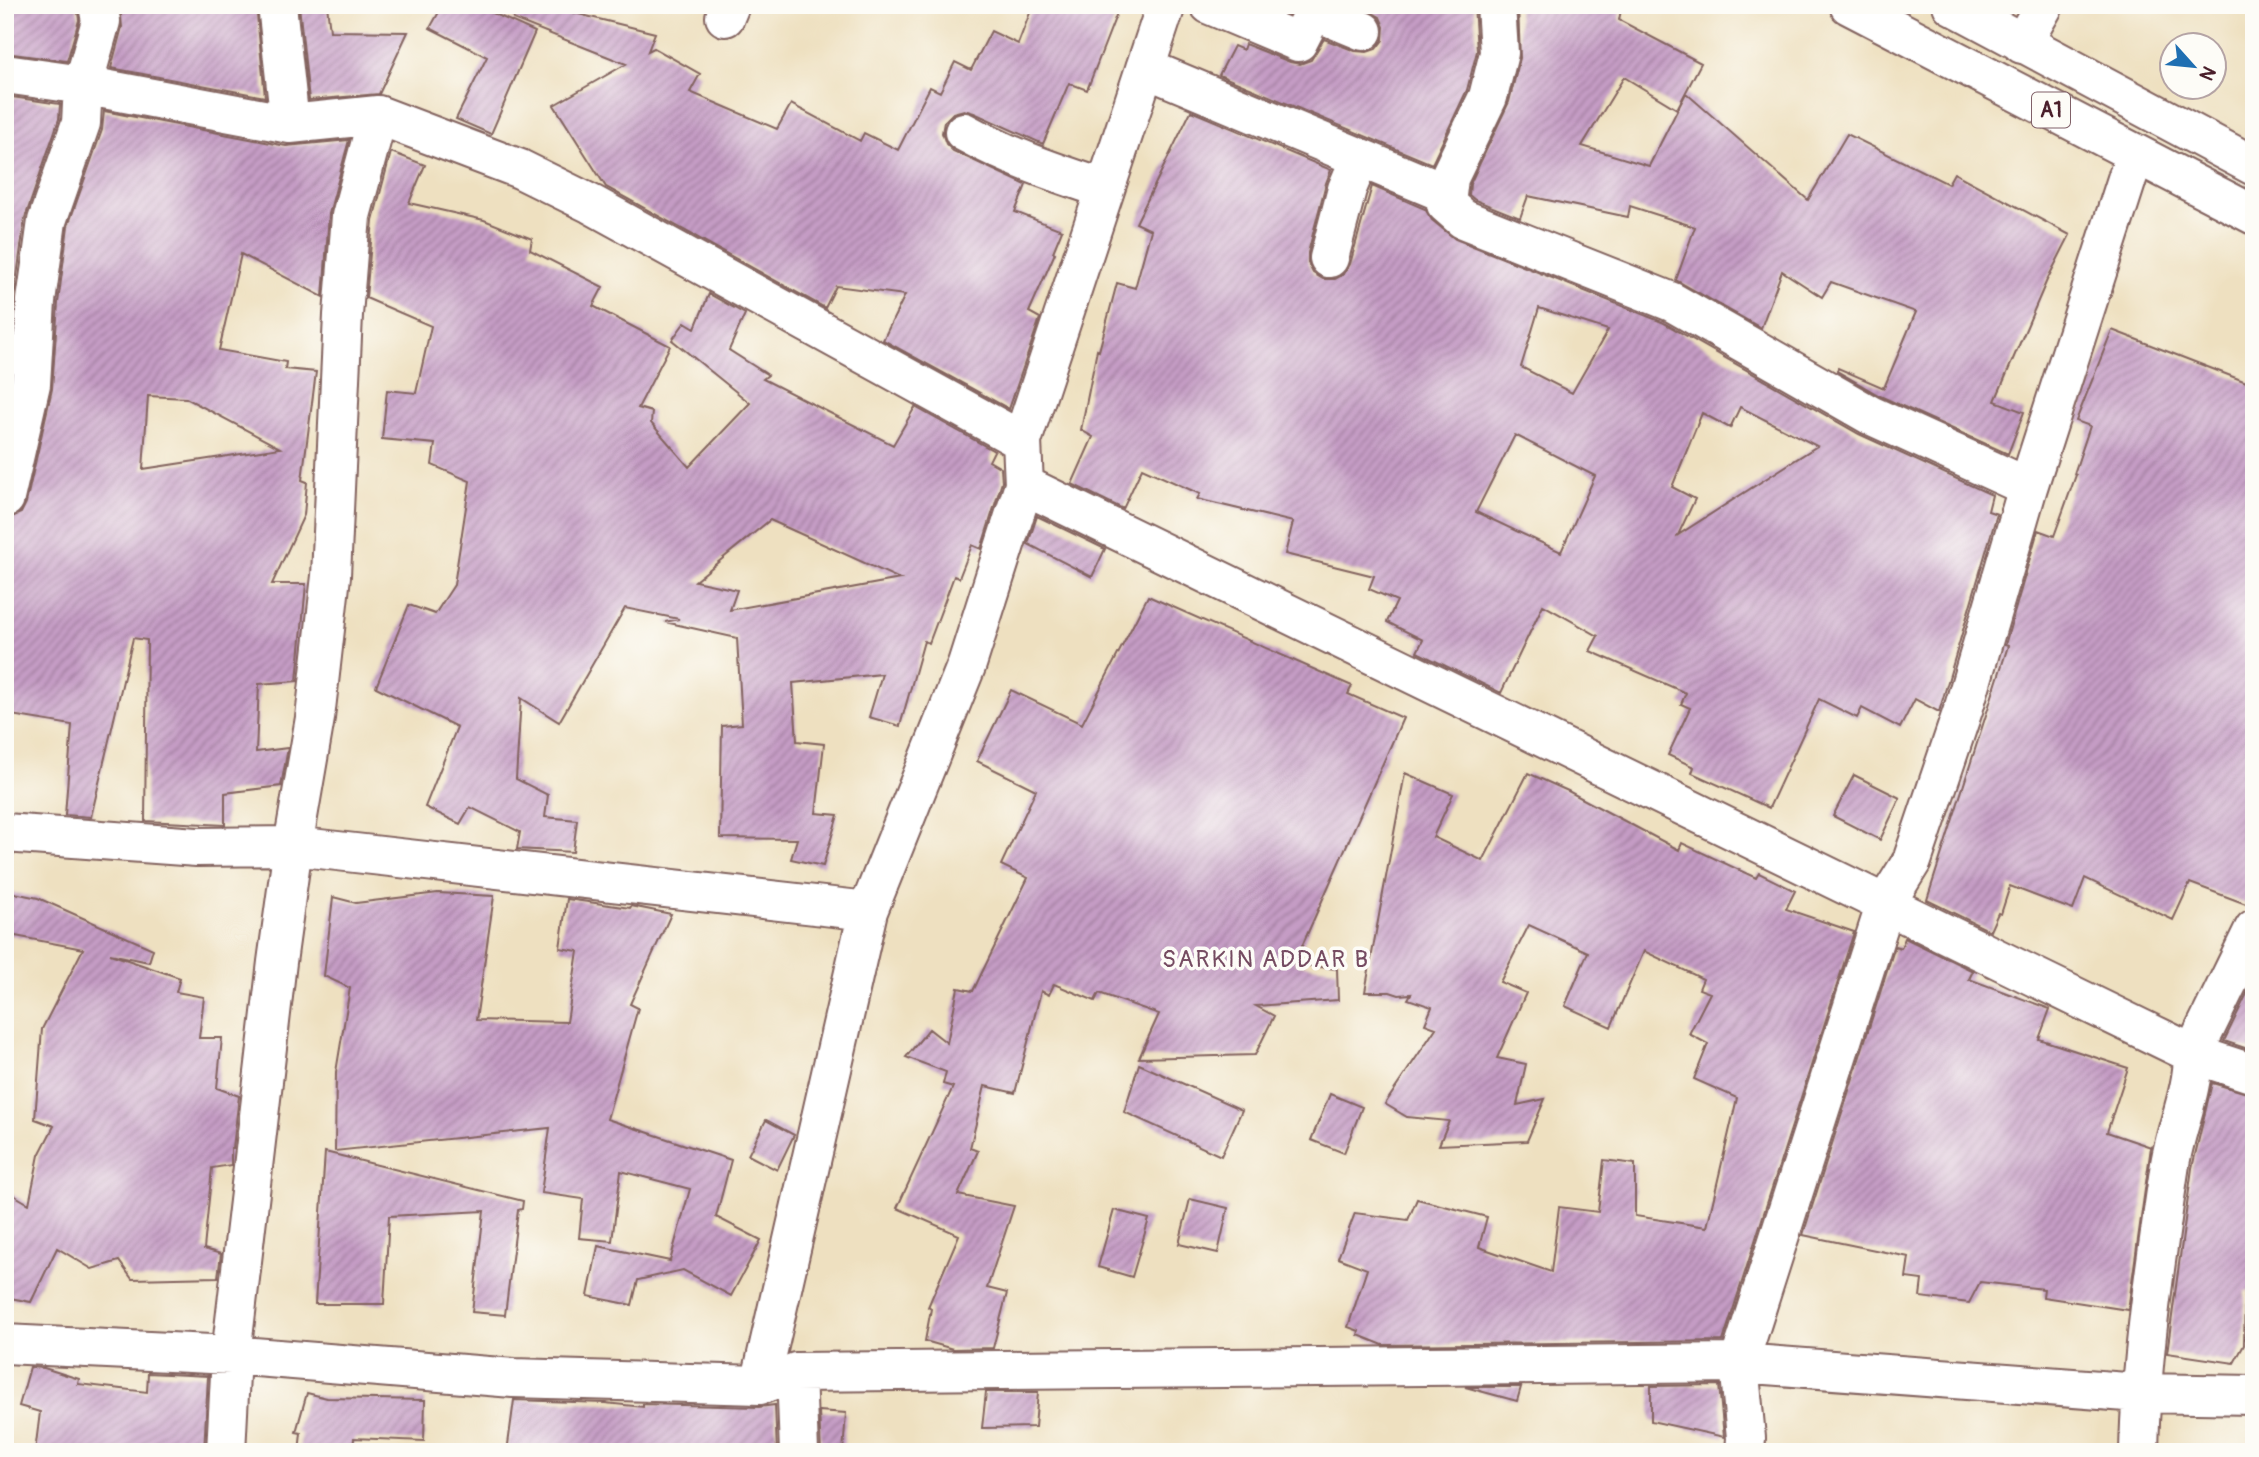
<svg xmlns="http://www.w3.org/2000/svg" width="2259" height="1457" font-family="Pangolin,sans-serif">
<style>
.building{fill:url(#building-hatch);fill-rule:evenodd}
.lines{fill:none;stroke-linecap:round;stroke-linejoin:round}
.minor-casing{stroke:#83635f;stroke-width:42}
.highway-casing{stroke:#83635f;stroke-width:42}
.minor{stroke:#fff;stroke-width:38}
.highway{stroke:#fff;stroke-width:38}
.labels{text-anchor:middle;stroke-width:7;stroke-linejoin:round;paint-order:stroke}
.shield{fill:#fdfcf7;stroke:#806168;stroke-width:2}
.shield-label{font-size:21px;font-weight:bold;fill:#4a1f2b}
.neighbourhood-label{font-size:24px;letter-spacing:2px;fill:#754b61;stroke:#fdfcf7}
</style>
<defs>
<pattern id="building-hatch" width="6" height="6" patternUnits="userSpaceOnUse" patternTransform="scale(1.75)"><rect width="6" height="6" fill="#c59cc5"/><path d="M-1 1l2-2M0 6l6-6M5 7l2-2" fill="none" stroke="#a27fa0"/></pattern>
</defs>
<rect width="100%" height="100%" fill="#fdfcf7"/>
<filter id="ink" filterUnits="userSpaceOnUse"><feTurbulence type="fractalNoise" baseFrequency=".0143" numOctaves="2"/><feDisplacementMap in="SourceGraphic" scale="14" xChannelSelector="R" yChannelSelector="G"/><feConvolveMatrix kernelMatrix="1 2 1 2 8 2 1 2 1" color-interpolation-filters="sRGB"/></filter>
<filter id="wash" filterUnits="userSpaceOnUse"><feTurbulence type="fractalNoise" baseFrequency=".00686" numOctaves="4" result="noise"/><feDisplacementMap in="SourceGraphic" scale="28" xChannelSelector="R" yChannelSelector="G"/><feGaussianBlur stdDeviation="1.57" result="paint"/><feColorMatrix in="noise" values="0 0 0 0 0 0 0 0 0 0 0 0 0 0 0 0 0 1.4 0 .05"/><feComposite in="paint" operator="in"/></filter>
<g filter="url(#wash)">
<rect width="100%" height="100%" fill="#eee0c0"/>
<g id="blocks">
<path class="building" d="M 5,5 L 77,5 L 79,20 L 67,61 L 5,53 Z
M 120,5 L 256,5 L 265,97 L 111,68 L 122,27 Z
M 299,5 L 327,5 L 330,31 L 408,32 L 379,94 L 309,100 Z
M 443,5 L 475,5 L 535,32 L 491,134 L 456,119 L 487,57 L 430,28 Z
M 517,5 L 542,5 L 655,33 L 648,51 L 654,48 L 700,74 L 690,92 L 777,129 L 791,104 L 860,141 L 864,133 L 898,150 L 930,87 L 940,92 L 955,62 L 971,70 L 991,31 L 1018,44 L 1033,5 L 1120,5 L 1087,90 L 1069,83 L 1043,144 L 974,113 L 964,110 L 953,113 L 944,122 L 942,133 L 946,144 L 953,151 L 1026,185 L 1015,212 L 1062,230 L 1053,252 L 1055,253 L 1029,312 L 1040,318 L 1009,409 L 883,340 L 905,295 L 836,286 L 825,308 L 606,187 L 554,105 L 626,64 L 513,19 Z
M 1267,5 L 1292,5 L 1288,14 Z
M 1358,5 L 1474,5 L 1477,51 L 1467,90 L 1432,164 L 1219,75 L 1234,46 L 1243,50 L 1245,44 L 1290,62 L 1300,64 L 1311,60 L 1324,39 L 1355,51 L 1367,52 L 1376,49 L 1383,40 L 1384,27 L 1380,17 Z
M 1518,5 L 1622,5 L 1619,20 L 1701,63 L 1677,109 L 1624,77 L 1582,146 L 1649,166 L 1686,93 L 1808,200 L 1847,134 L 1948,184 L 1954,173 L 2070,235 L 2047,280 L 1995,401 L 2024,412 L 2008,454 L 1880,396 L 1837,371 L 1838,368 L 1884,388 L 1916,312 L 1831,282 L 1822,297 L 1782,271 L 1761,328 L 1676,280 L 1695,227 L 1630,206 L 1628,217 L 1528,196 L 1520,218 L 1475,200 L 1469,195 L 1470,184 L 1509,102 L 1520,58 Z
M 5,96 L 60,104 L 59,119 L 25,218 L 14,298 L 9,381 L 5,399 Z
M 104,111 L 286,146 L 349,140 L 329,214 L 323,297 L 241,254 L 219,350 L 286,362 L 285,369 L 316,372 L 302,480 L 307,482 L 304,515 L 272,584 L 306,584 L 297,681 L 259,684 L 256,752 L 288,748 L 281,786 L 225,793 L 225,825 L 145,821 L 147,640 L 133,638 L 91,817 L 65,815 L 72,725 L 5,714 L 5,527 L 7,519 L 21,513 L 26,503 L 52,389 L 58,303 L 68,226 L 102,130 ZM 148,396 L 186,398 L 280,448 L 143,469 Z
M 1191,111 L 1331,170 L 1326,183 L 1308,253 L 1308,263 L 1313,273 L 1323,279 L 1335,279 L 1344,274 L 1350,264 L 1372,186 L 1425,209 L 1432,220 L 1455,239 L 1662,322 L 1859,434 L 1992,495 L 1988,511 L 1997,514 L 1939,712 L 1915,699 L 1900,728 L 1862,708 L 1857,718 L 1819,699 L 1769,808 L 1692,773 L 1694,767 L 1668,755 L 1690,708 L 1681,704 L 1686,693 L 1590,651 L 1598,636 L 1543,605 L 1501,693 L 1417,652 L 1423,640 L 1387,622 L 1397,601 L 1369,589 L 1374,576 L 1285,554 L 1293,522 L 1197,499 L 1200,494 L 1142,468 L 1123,509 L 1072,484 L 1093,437 L 1081,430 L 1097,350 L 1099,351 L 1117,283 L 1135,288 L 1151,230 L 1136,223 ZM 1539,308 L 1608,330 L 1572,393 L 1521,367 ZM 1740,407 L 1817,446 L 1678,535 L 1695,499 L 1672,487 L 1702,413 L 1730,428 ZM 1515,435 L 1595,476 L 1561,552 L 1476,512 Z
M 391,152 L 425,165 L 409,203 L 484,220 L 532,239 L 530,250 L 603,287 L 593,306 L 670,346 L 638,408 L 652,412 L 651,423 L 689,467 L 750,403 L 672,340 L 685,322 L 695,328 L 709,294 L 745,314 L 729,350 L 768,375 L 763,379 L 893,445 L 915,407 L 994,451 L 989,461 L 1001,468 L 1002,482 L 981,549 L 972,545 L 959,578 L 954,576 L 929,643 L 924,641 L 900,726 L 869,717 L 882,674 L 793,683 L 797,741 L 824,744 L 816,813 L 838,815 L 823,866 L 791,859 L 797,839 L 720,838 L 722,726 L 742,724 L 737,638 L 665,622 L 679,619 L 625,608 L 559,722 L 521,698 L 516,779 L 548,795 L 545,817 L 577,820 L 573,852 L 517,849 L 520,832 L 470,807 L 460,824 L 425,807 L 457,727 L 376,687 L 409,605 L 435,614 L 454,585 L 470,481 L 432,465 L 435,444 L 382,439 L 387,390 L 416,393 L 431,326 L 366,298 L 373,220 ZM 770,520 L 900,579 L 730,610 L 737,590 L 695,581 Z
M 2112,330 L 2254,385 L 2254,907 L 2190,883 L 2173,920 L 2085,878 L 2073,910 L 2010,886 L 2001,914 L 1998,913 L 1990,931 L 1927,900 L 2008,646 L 2005,645 L 2038,530 L 2054,536 L 2076,475 L 2074,474 L 2090,426 L 2076,421 Z
M 1037,516 L 1105,549 L 1092,577 L 1028,544 Z
M 1148,596 L 1352,686 L 1348,694 L 1403,718 L 1294,964 L 1337,969 L 1338,1000 L 1256,1006 L 1274,1016 L 1255,1055 L 1139,1058 L 1159,1014 L 1099,993 L 1095,1001 L 1054,984 L 1049,995 L 1041,991 L 1015,1093 L 985,1086 L 970,1148 L 978,1151 L 958,1195 L 1014,1206 L 987,1288 L 1007,1293 L 993,1348 L 953,1349 L 925,1341 L 931,1309 L 928,1307 L 959,1235 L 897,1208 L 953,1087 L 943,1084 L 946,1072 L 906,1057 L 929,1029 L 947,1043 L 958,988 L 973,991 L 1028,878 L 1001,865 L 1036,790 L 977,761 L 1011,690 L 1082,724 Z
M 1405,773 L 1453,794 L 1433,837 L 1483,861 L 1528,773 L 1568,791 L 1679,850 L 1682,843 L 1756,878 L 1759,873 L 1795,891 L 1786,909 L 1854,932 L 1723,1341 L 1383,1345 L 1358,1335 L 1359,1331 L 1348,1327 L 1367,1269 L 1338,1258 L 1355,1213 L 1408,1220 L 1417,1199 L 1487,1217 L 1479,1247 L 1551,1272 L 1559,1207 L 1598,1212 L 1604,1160 L 1635,1164 L 1635,1216 L 1707,1227 L 1737,1098 L 1694,1079 L 1708,1044 L 1689,1034 L 1710,993 L 1699,989 L 1703,979 L 1644,951 L 1611,1027 L 1565,1006 L 1588,952 L 1529,925 L 1500,982 L 1526,993 L 1497,1058 L 1526,1064 L 1517,1105 L 1545,1099 L 1527,1141 L 1439,1145 L 1449,1121 L 1407,1117 L 1385,1104 L 1436,1028 L 1425,1024 L 1432,1007 L 1408,999 L 1411,994 L 1399,995 L 1390,992 L 1365,992 Z
M 1854,775 L 1900,798 L 1880,840 L 1833,816 Z
M 5,891 L 38,898 L 153,949 L 149,962 L 110,954 L 180,978 L 176,992 L 204,997 L 199,1038 L 222,1038 L 217,1088 L 239,1096 L 233,1148 L 231,1148 L 231,1165 L 212,1168 L 204,1249 L 221,1254 L 218,1277 L 132,1279 L 119,1261 L 92,1269 L 57,1248 L 31,1302 L 5,1297 L 5,1190 L 29,1204 L 39,1155 L 54,1126 L 35,1119 L 42,1029 L 83,949 L 5,934 Z
M 438,893 L 494,896 L 476,1020 L 567,1022 L 578,951 L 560,948 L 567,899 L 630,908 L 631,906 L 671,914 L 630,1004 L 638,1008 L 607,1119 L 731,1160 L 716,1217 L 761,1240 L 731,1296 L 683,1270 L 638,1280 L 632,1305 L 588,1296 L 598,1246 L 670,1261 L 690,1189 L 621,1171 L 612,1241 L 579,1238 L 583,1199 L 541,1193 L 550,1128 L 335,1151 L 336,1072 L 350,988 L 324,976 L 333,897 L 356,903 Z
M 1905,938 L 1973,971 L 1969,979 L 2050,1009 L 2039,1039 L 2128,1068 L 2107,1132 L 2151,1147 L 2128,1310 L 2043,1297 L 2044,1289 L 1980,1282 L 1969,1303 L 1920,1297 L 1922,1280 L 1906,1278 L 1909,1257 L 1803,1235 L 1895,946 L 1901,948 Z
M 2254,979 L 2254,1051 L 2224,1041 Z
M 1139,1064 L 1242,1110 L 1221,1156 L 1124,1112 Z
M 2212,1083 L 2254,1095 L 2254,1290 L 2245,1291 L 2244,1345 L 2234,1363 L 2167,1353 L 2192,1168 Z
M 1330,1094 L 1362,1107 L 1344,1153 L 1311,1140 Z
M 766,1120 L 794,1135 L 777,1170 L 748,1155 Z
M 325,1152 L 523,1201 L 522,1209 L 518,1210 L 505,1315 L 472,1312 L 484,1211 L 389,1216 L 384,1304 L 315,1304 Z
M 1190,1199 L 1228,1208 L 1218,1253 L 1179,1244 Z
M 1114,1210 L 1149,1219 L 1132,1277 L 1098,1267 Z
M 30,1367 L 44,1368 L 79,1379 L 78,1384 L 147,1392 L 148,1373 L 208,1376 L 204,1452 L 35,1452 L 40,1412 L 19,1406 Z
M 1719,1385 L 1724,1437 L 1651,1421 L 1651,1386 Z
M 1465,1387 L 1521,1387 L 1517,1401 Z
M 986,1392 L 1038,1392 L 1035,1427 L 982,1428 Z
M 307,1393 L 327,1398 L 425,1400 L 424,1441 L 354,1438 L 353,1452 L 299,1452 L 301,1433 L 296,1432 Z
M 514,1400 L 605,1403 L 643,1407 L 643,1404 L 759,1407 L 775,1405 L 777,1452 L 507,1452 Z
M 819,1411 L 846,1413 L 843,1452 L 821,1452 Z"/>
</g>
</g>
<g filter="url(#ink)">
<use href="#blocks" fill-opacity="0" stroke="#83635f" stroke-width="2"/>
<g class="lines">
<g class="minor-casing">
<path id="minor" d="M 277,5 L 290,124
M 1210,5 L 1298,42 L 1314,11 L 1363,31
M 1496,5 L 1499,53 L 1488,97 L 1449,178 L 1446,204 L 1463,219 L 1672,302 L 1870,415 L 2028,487
M 725,17 L 730,5
M 2022,44 L 2044,5
M 1145,68 L 1447,194
M 5,74 L 83,85 L 290,124 L 378,115 L 520,169 L 591,204 L 1022,441
M 964,132 C 1009,157 1056,173 1105,189
M 1329,258 L 1347,189 L 1360,158
M 1024,485 L 2193,1054 L 2254,1074
M 5,498 L 31,384 L 36,301 L 47,221 L 81,123 L 83,85 L 101,21 L 98,5
M 5,833 L 197,847 L 293,846 L 868,911
M 5,1344 L 231,1355 L 513,1378 L 760,1385 L 796,1372 L 1739,1363 L 2140,1393 L 2254,1395
M 796,1372 L 799,1452
M 760,1385 L 868,911 L 967,664 L 1024,485 L 1022,441 L 1166,5
M 226,1452 L 231,1355 L 277,962 L 293,846 L 315,718 L 331,576 L 343,315 L 351,216 L 378,115
M 1745,1452 L 1746,1438 L 1739,1363 L 1886,903 L 1912,861 L 1964,707 L 2028,487 L 2135,154
M 2139,1452 C 2141,1356 2156,1259 2170,1164 C 2176,1127 2193,1092 2193,1054 L 2254,929"/>
</g>
<g class="highway-casing">
<path id="highway" d="M 1849,5 L 2254,215
M 1952,5 L 2254,166"/>
</g>
<use href="#minor" class="minor"/>
<use href="#highway" class="highway"/>
</g>
</g>
<g class="labels">
<rect class="shield" x="2032" y="92.5" width="38" height="35" rx="5"/>
<g class="shield-label">
<text x="2051" y="117">A1</text>
</g>
<g class="neighbourhood-label">
<text x="1266" y="967">SARKIN ADDAR B</text>
</g>
</g>
<rect width="2259" height="1457" fill="none" stroke="#fdfcf7" stroke-width="28"/>
<g transform="translate(2193 66) rotate(117)"><circle r="33" fill="#fdfcf7" stroke="#b5a4a5" stroke-width="2"/>
<path d="M0-5L12 26L0 18L-12 26Z" fill="#1f6fb2"/>
<text y="-10" font-size="19" font-weight="bold" text-anchor="middle" fill="#4a1f2b">N</text>
</g>
</svg>
